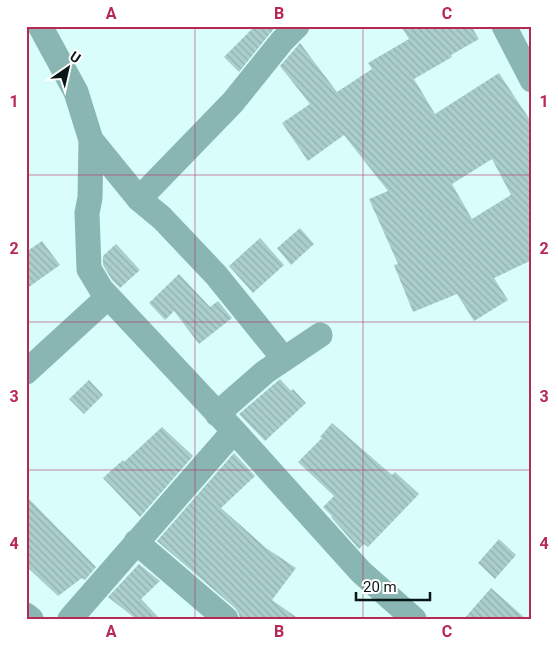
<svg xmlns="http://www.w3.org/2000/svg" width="558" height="645" font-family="Roboto,sans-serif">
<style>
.building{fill:url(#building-back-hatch);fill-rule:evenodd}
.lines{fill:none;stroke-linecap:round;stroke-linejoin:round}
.minor{stroke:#89b5b2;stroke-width:25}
.grid{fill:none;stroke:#b82853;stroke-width:1;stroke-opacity:0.55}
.neatline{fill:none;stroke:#b82853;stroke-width:2}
.grid-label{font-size:16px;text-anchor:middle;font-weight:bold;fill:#b82853}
</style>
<defs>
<pattern id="building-back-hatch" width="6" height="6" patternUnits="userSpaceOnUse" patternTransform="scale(1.25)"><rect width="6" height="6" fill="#aacecb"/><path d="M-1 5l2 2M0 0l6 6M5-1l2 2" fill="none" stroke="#91b0ad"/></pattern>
</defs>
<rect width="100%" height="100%" fill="#d8fdfa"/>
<path class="building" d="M 255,26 L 276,26 L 239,72 L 224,57 Z
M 401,26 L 471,26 L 479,39 L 451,55 L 452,57 L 414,79 L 435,114 L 499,73 L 532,123 L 532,260 L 494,278 L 508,300 L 474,321 L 457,294 L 413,312 L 394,265 L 398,264 L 369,199 L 388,191 L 344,135 L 308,161 L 282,123 L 310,104 L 280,66 L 300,43 L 337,92 L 372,69 L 368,63 L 409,39 ZM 492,159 L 511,195 L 472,219 L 452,184 Z
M 300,228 L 314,244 L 291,265 L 277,248 Z
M 260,238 L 284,265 L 253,293 L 229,266 Z
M 42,241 L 60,265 L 26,289 L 26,252 Z
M 116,244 L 140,270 L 120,288 L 112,280 L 103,265 L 103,256 Z
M 179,274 L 210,307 L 218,301 L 232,318 L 199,344 L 174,311 L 165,320 L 149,303 Z
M 280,379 L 291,391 L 293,389 L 306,403 L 265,441 L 239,414 Z
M 89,380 L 103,395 L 84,414 L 69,399 Z
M 332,423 L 392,475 L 395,472 L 419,494 L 368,547 L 364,544 L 359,549 L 331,517 L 332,516 L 323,507 L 334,496 L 298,462 L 322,438 L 320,437 Z
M 162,427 L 193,456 L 140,517 L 103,478 L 123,460 L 124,462 Z
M 234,453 L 255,476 L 221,508 L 266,548 L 296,568 L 272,600 L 299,619 L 240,619 L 239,614 L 235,608 L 157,541 Z
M 26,496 L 96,567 L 85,580 L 82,578 L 58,596 L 26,566 Z
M 499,539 L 516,555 L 495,579 L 478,563 Z
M 139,564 L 160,581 L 141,599 L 160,619 L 136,619 L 108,597 Z
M 491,588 L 526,619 L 464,619 Z"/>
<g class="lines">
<path class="minor" d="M 40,26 L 76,92 L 91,140 L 90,198 L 87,213 L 89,269 L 101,289 L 234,431 L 361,572 L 414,619
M 504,26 L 532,80
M 91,140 L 139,199 L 162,218 L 216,275 L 284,359
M 139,199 L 233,102 L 282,41 L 297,26
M 26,372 L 108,297
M 217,414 L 265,372 L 320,335
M 136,542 L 226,619
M 26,615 L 31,619
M 70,619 L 234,431"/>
</g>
<path class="grid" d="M 195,26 L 195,619M 363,26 L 363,619M 26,175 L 532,175M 26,322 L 532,322M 26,470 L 532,470"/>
<rect width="558" height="645" fill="none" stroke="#ffffff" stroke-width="55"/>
<g transform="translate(68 68) rotate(34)" stroke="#ffffff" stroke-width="4" paint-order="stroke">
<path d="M0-4L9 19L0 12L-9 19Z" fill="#081615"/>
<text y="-8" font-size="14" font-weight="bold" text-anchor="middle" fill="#081615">U</text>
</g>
<path d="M356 592v8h74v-8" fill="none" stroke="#081615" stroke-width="2.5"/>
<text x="363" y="592" font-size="15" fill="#081615" stroke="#ffffff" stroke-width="4" paint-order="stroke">20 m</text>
<rect x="28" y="28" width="502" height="590" class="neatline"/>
<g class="grid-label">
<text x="111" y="19">A</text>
<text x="279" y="19">B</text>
<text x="447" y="19">C</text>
<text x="14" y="107">1</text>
<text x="544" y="107">1</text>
<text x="14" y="254">2</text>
<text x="544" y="254">2</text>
<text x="14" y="402">3</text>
<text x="544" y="402">3</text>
<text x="14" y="549">4</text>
<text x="544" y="549">4</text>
<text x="111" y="637">A</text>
<text x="279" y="637">B</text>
<text x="447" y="637">C</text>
</g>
</svg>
